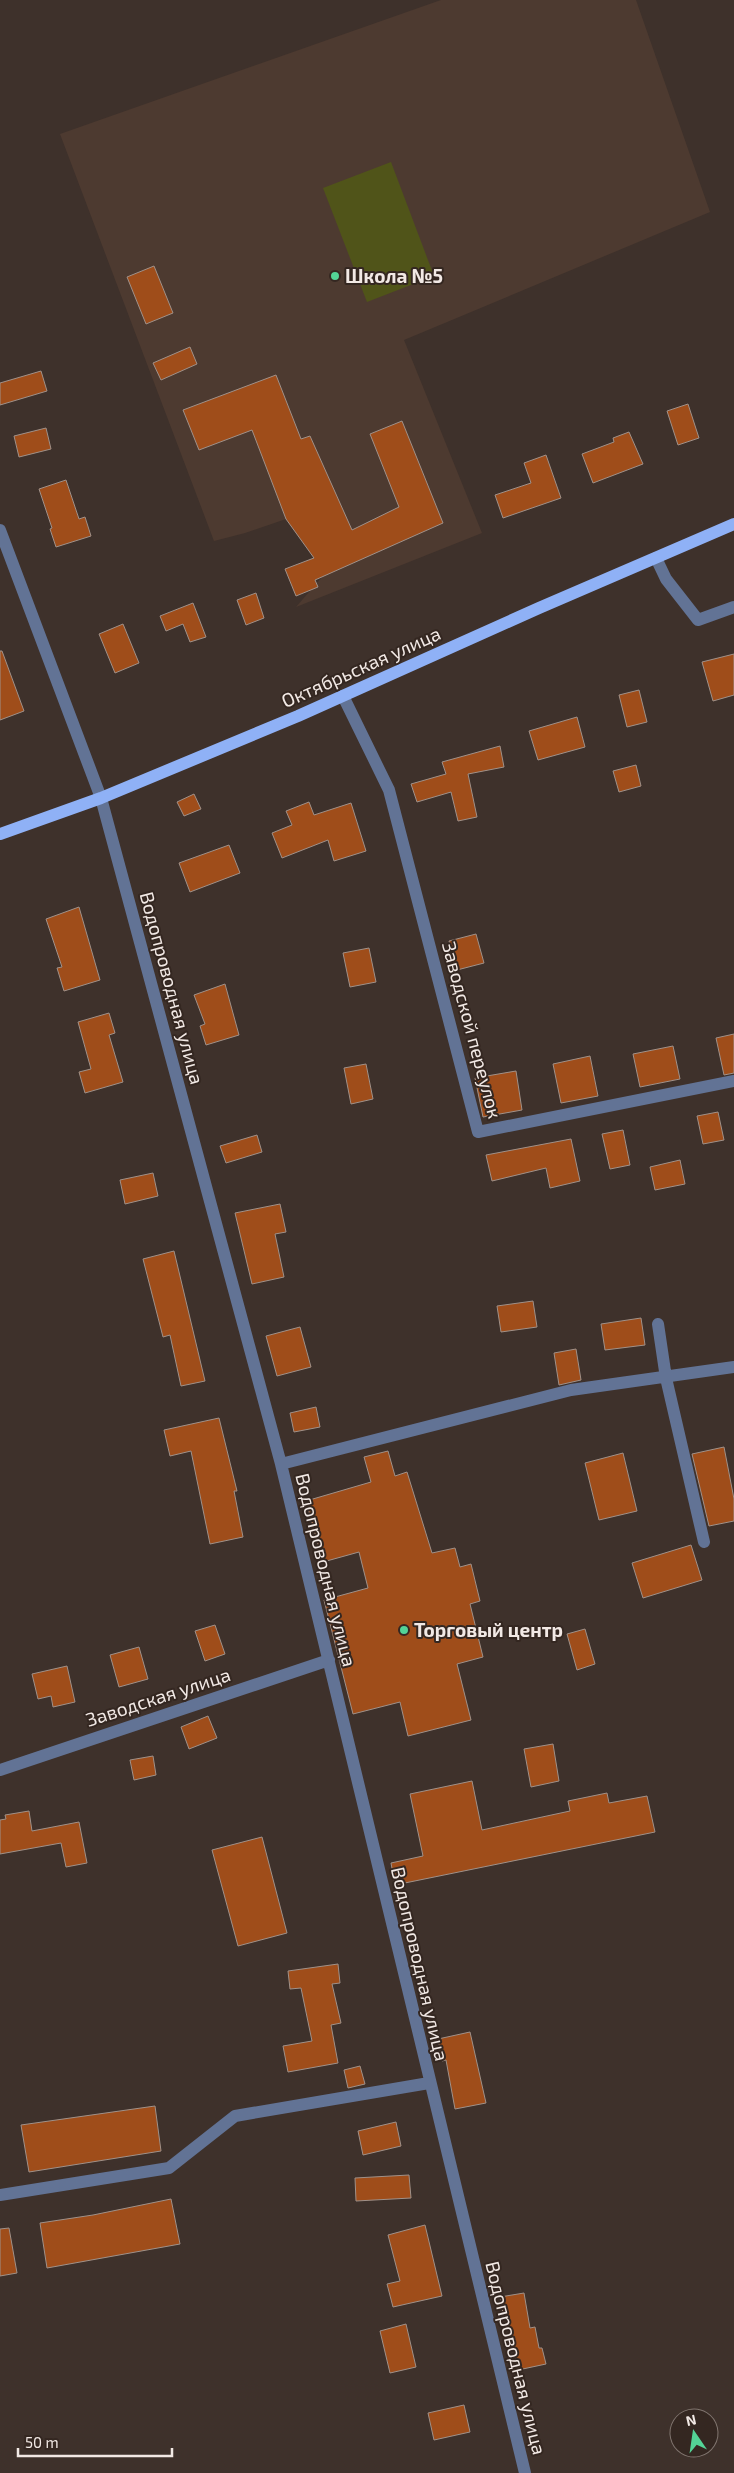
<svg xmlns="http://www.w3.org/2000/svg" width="734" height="2473" font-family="'Exo 2',sans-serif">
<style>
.built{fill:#4d3a30}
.green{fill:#505419}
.building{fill:#9f4d1a;stroke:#a09189}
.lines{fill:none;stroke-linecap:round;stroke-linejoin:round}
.minor{stroke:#627395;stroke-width:12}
.major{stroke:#8fb1f6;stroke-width:12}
.poi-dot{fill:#53d396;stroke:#342721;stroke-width:2}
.labels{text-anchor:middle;stroke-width:4;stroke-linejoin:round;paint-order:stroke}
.poi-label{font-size:19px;font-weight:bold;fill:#f2e9e5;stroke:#342721;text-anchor:start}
.street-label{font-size:19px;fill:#f2e9e5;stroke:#342721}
</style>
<rect width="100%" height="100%" fill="#3e312b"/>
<path class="built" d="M 441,0 L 636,0 L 710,212 L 404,340 L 482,533 L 296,607 L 322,577 L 313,558 L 311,539 L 300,538 L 286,519 L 245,533 L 214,541 L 60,134 Z"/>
<path class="green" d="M 391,162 L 434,276 L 367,302 L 323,188 Z"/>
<path class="building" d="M 154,266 L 173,313 L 146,324 L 127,277 Z
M 190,347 L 197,364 L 161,380 L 153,363 Z
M 41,371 L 47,391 L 0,405 L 0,383 Z
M 276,375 L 301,439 L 310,436 L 352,530 L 399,507 L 370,434 L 402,421 L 443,523 L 315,580 L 318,587 L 296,596 L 285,569 L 314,558 L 286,519 L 252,430 L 199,450 L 183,410 Z
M 688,404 L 699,438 L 678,445 L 667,411 Z
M 46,428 L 51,449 L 19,457 L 14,436 Z
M 629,432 L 643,464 L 593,483 L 582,454 L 614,442 L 613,438 Z
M 546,455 L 561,498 L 503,518 L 495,495 L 531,483 L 524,463 Z
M 66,480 L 79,519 L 85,517 L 91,536 L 56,547 L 50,529 L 52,528 L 39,489 Z
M 256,593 L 264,618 L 246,625 L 237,600 Z
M 193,603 L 206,637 L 190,642 L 183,624 L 166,631 L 160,616 Z
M 123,624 L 139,663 L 115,673 L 99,634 Z
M 0,651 L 2,651 L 24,711 L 0,720 Z
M 734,654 L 734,695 L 713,701 L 702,662 Z
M 639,690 L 647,722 L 627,727 L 619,695 Z
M 577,717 L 585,747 L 538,760 L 529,731 Z
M 500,746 L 504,767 L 468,774 L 477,817 L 458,821 L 451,792 L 417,802 L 411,784 L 446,774 L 442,762 Z
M 636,765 L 641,786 L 619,792 L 613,771 Z
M 194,794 L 201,809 L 184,816 L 177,802 Z
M 309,802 L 314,815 L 351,803 L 366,851 L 334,861 L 328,840 L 282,858 L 272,833 L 292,825 L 286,811 Z
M 229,845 L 240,873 L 190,892 L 179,863 Z
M 79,907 L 100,980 L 64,991 L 57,968 L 62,967 L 46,919 Z
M 476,934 L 484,963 L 457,970 L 449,941 Z
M 369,948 L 376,982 L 350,987 L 343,953 Z
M 225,984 L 239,1035 L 206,1045 L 200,1026 L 205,1024 L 194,995 Z
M 109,1013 L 115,1033 L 109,1035 L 123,1082 L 85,1093 L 79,1072 L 91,1069 L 78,1022 Z
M 734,1034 L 734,1073 L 724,1075 L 716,1038 Z
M 673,1046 L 680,1079 L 640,1087 L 633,1054 Z
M 590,1056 L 598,1096 L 561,1103 L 553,1064 Z
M 366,1064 L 373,1099 L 351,1104 L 344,1068 Z
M 516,1071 L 522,1110 L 483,1117 L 475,1078 Z
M 718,1112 L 724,1140 L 703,1144 L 697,1116 Z
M 623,1130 L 630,1165 L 610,1169 L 602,1134 Z
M 257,1135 L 262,1152 L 226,1163 L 220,1146 Z
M 571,1139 L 580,1181 L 550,1188 L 546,1168 L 492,1181 L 486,1155 Z
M 680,1160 L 685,1184 L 655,1190 L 650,1167 Z
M 153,1173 L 158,1196 L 125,1204 L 120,1180 Z
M 280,1204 L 286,1232 L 275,1234 L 284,1277 L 252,1284 L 235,1213 Z
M 174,1251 L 205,1381 L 181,1386 L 170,1335 L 163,1337 L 143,1259 Z
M 533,1301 L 537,1327 L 501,1332 L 497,1306 Z
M 641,1318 L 645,1345 L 605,1350 L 601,1324 Z
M 300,1327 L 311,1367 L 277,1376 L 266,1336 Z
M 576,1349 L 581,1380 L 559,1385 L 554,1353 Z
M 316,1407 L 320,1427 L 294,1432 L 290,1413 Z
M 219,1418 L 237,1491 L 234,1491 L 243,1537 L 210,1544 L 191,1451 L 170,1456 L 164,1430 Z
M 724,1447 L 734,1499 L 734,1521 L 709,1526 L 692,1454 Z
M 388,1451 L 395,1476 L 407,1472 L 432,1553 L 455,1548 L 460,1567 L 471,1564 L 480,1601 L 470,1604 L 483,1657 L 457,1664 L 471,1720 L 408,1736 L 400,1702 L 353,1714 L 324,1600 L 368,1588 L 359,1552 L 323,1562 L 306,1501 L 371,1482 L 364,1457 Z
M 623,1453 L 637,1511 L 599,1520 L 585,1463 Z
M 691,1545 L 702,1580 L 643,1598 L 632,1563 Z
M 215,1625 L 225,1654 L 205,1661 L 195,1631 Z
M 585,1629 L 595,1664 L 577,1670 L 567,1634 Z
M 139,1647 L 148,1679 L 119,1687 L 110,1655 Z
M 67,1666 L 75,1702 L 53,1707 L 51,1696 L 38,1699 L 32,1674 Z
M 208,1716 L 217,1738 L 189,1749 L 181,1727 Z
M 553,1744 L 559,1781 L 531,1787 L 524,1749 Z
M 153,1756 L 156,1775 L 134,1780 L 130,1760 Z
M 472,1781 L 482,1830 L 570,1811 L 568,1801 L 607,1793 L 609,1803 L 647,1796 L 655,1832 L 395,1885 L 391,1863 L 423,1856 L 410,1794 Z
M 29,1811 L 32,1831 L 79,1822 L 87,1863 L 66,1867 L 61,1843 L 0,1854 L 0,1820 L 6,1819 L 5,1815 Z
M 262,1837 L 287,1933 L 238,1946 L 212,1850 Z
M 338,1964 L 340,1983 L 332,1984 L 341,2023 L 331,2025 L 338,2063 L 288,2072 L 283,2046 L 312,2041 L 301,1988 L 290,1989 L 288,1971 Z
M 470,2032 L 486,2103 L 455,2109 L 446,2060 L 442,2061 L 438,2039 Z
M 360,2066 L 365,2084 L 348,2088 L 344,2070 Z
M 155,2106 L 161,2151 L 29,2172 L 21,2125 Z
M 396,2122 L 401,2146 L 363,2155 L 358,2131 Z
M 409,2175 L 411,2198 L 356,2201 L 355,2178 Z
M 171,2199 L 180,2244 L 47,2268 L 40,2223 L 93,2215 Z
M 425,2225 L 442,2296 L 393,2307 L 387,2284 L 400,2281 L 388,2235 Z
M 9,2228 L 17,2273 L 0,2276 L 0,2229 Z
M 524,2293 L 530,2328 L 535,2327 L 539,2348 L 542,2348 L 546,2364 L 518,2370 L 507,2312 L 503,2313 L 500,2297 Z
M 406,2324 L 416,2367 L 390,2373 L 380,2331 Z
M 464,2405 L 470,2432 L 434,2440 L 428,2413 Z"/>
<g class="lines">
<path class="minor" d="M 0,530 L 101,798 L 281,1464 L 525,2473
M 656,558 L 666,579 L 698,620 L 734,607
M 343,696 L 389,790 L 478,1132 L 734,1081
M 658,1324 L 666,1378 L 704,1542
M 281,1464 L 571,1390 L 734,1367
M 0,1770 L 329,1660
M 0,2195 L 169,2168 L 235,2116 L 429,2083"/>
<path class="major" d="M 0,834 L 101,798 L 298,716 L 539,608 L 734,524"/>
</g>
<g class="poi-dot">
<circle cx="335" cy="276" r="5"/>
<circle cx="404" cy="1630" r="5"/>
</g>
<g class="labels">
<g class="poi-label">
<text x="345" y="283">Школа №5</text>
<text x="414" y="1637">Торговый центр</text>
</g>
<g class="street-label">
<text transform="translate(361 667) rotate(-24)" y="7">Октябрьская улица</text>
<text transform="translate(172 988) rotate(75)" y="7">Водопроводная улица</text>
<text transform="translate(472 1030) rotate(75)" y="7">Заводской переулок</text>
<text transform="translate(326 1570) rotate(76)" y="7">Водопроводная улица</text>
<text transform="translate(158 1697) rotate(-18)" y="7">Заводская улица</text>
<text transform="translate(420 1964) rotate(77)" y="7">Водопроводная улица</text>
<text transform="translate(516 2358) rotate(76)" y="7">Водопроводная улица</text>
</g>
</g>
<g transform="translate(694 2433) rotate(347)"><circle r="24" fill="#342721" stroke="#80756f"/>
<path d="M0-4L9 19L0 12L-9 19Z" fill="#53d396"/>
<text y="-8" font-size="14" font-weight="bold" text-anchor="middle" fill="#f2e9e5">N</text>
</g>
<path d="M18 2448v8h154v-8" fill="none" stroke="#f2e9e5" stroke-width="2.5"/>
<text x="25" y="2448" font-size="15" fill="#f2e9e5" stroke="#342721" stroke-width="4" paint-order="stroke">50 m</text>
</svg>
